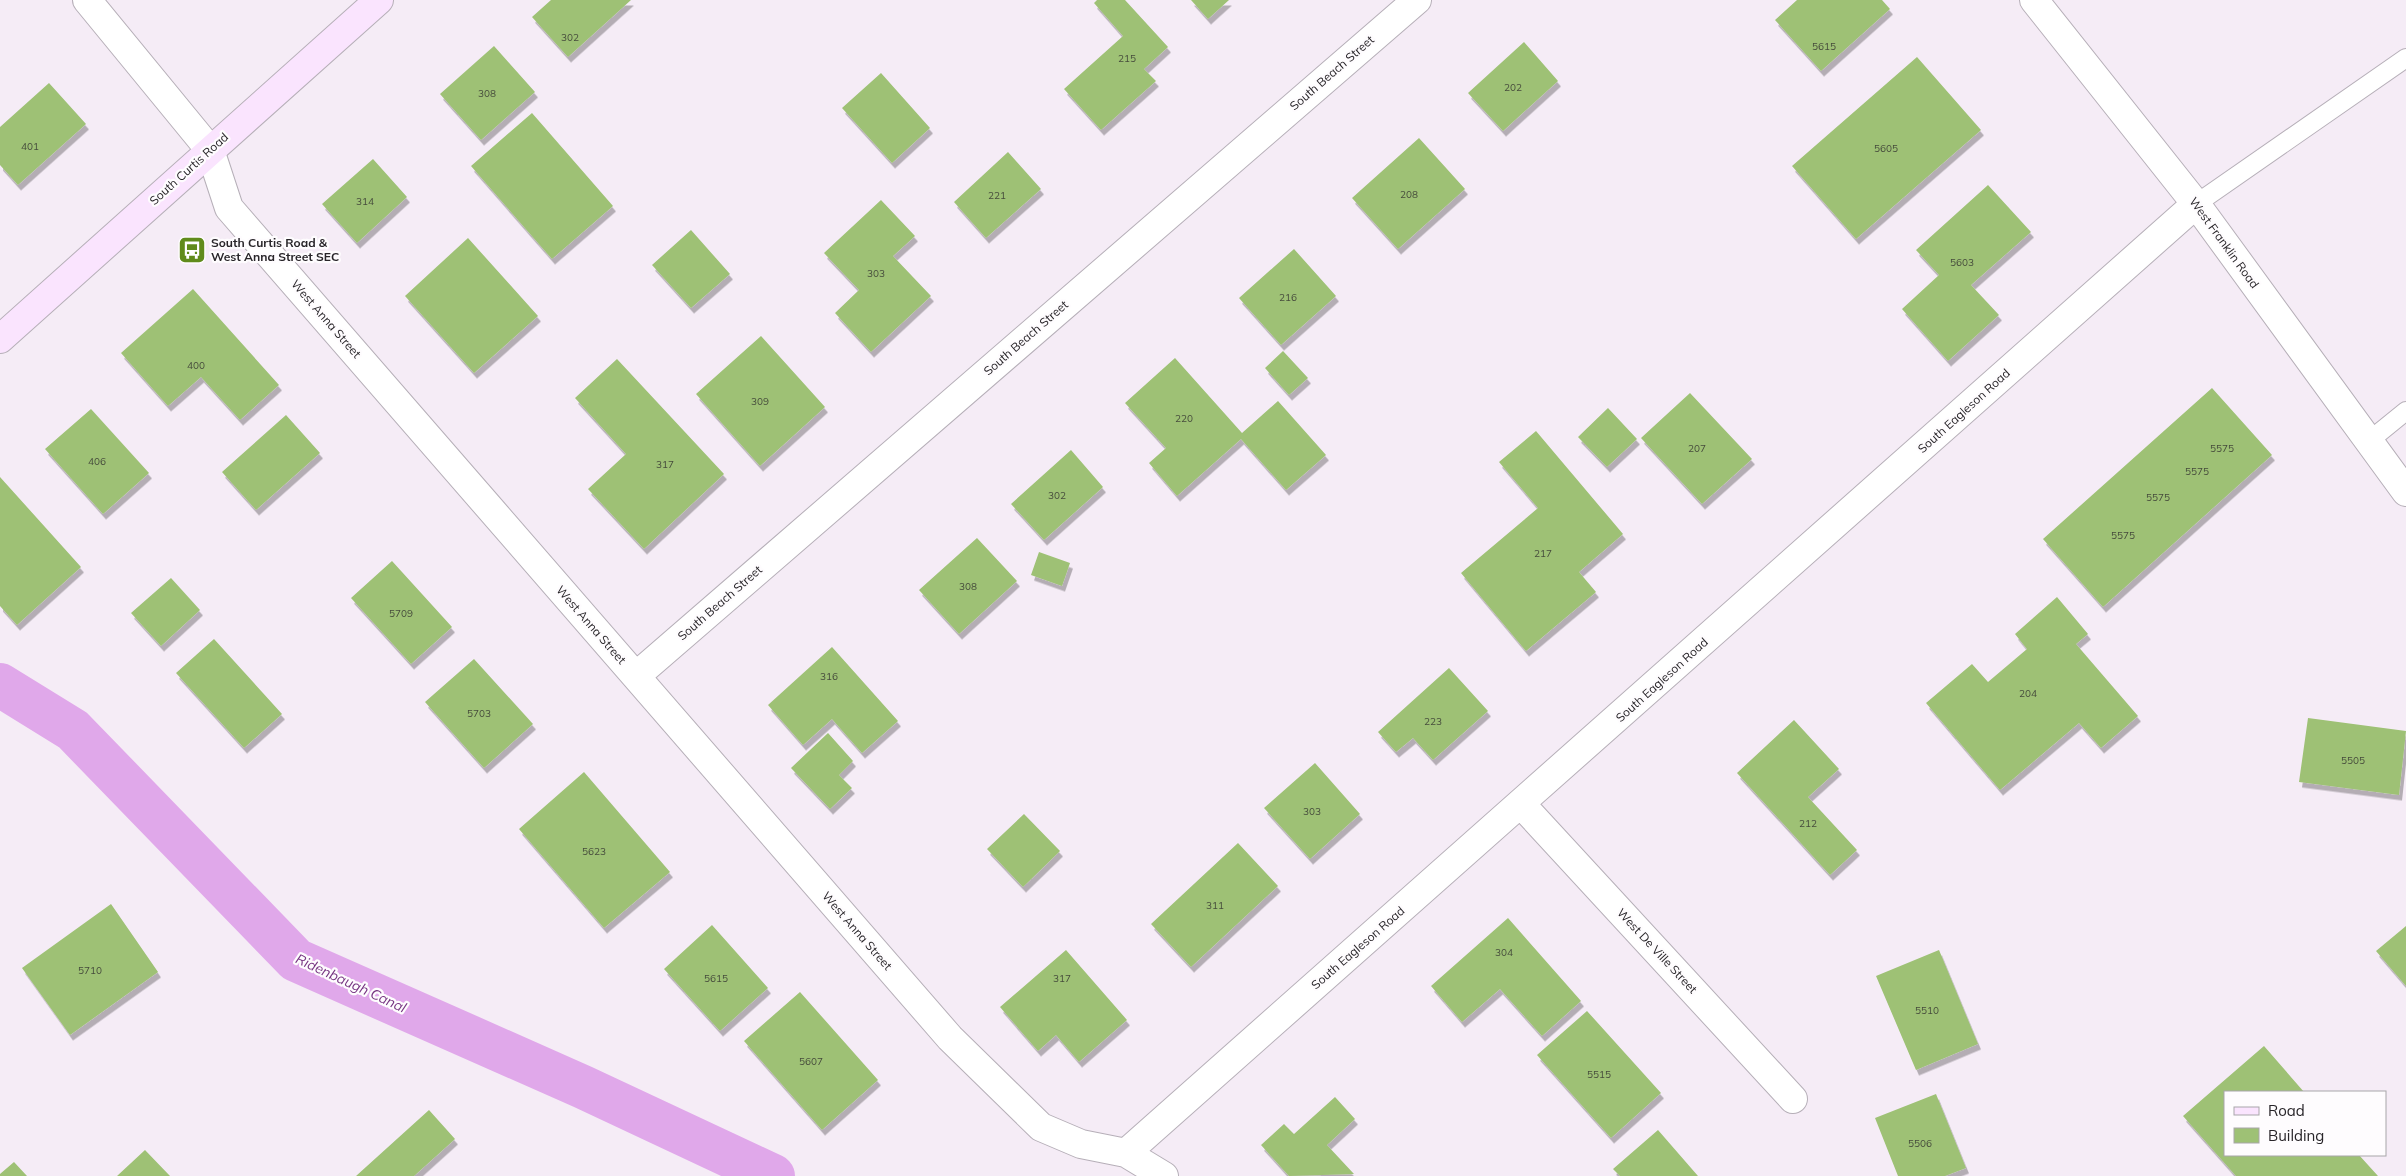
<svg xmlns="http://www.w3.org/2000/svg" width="2406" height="1176" font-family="Mulish,sans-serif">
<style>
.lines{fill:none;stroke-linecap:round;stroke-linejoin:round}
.canal{stroke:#e0a8ea;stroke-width:44}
.building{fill:#9ec175;filter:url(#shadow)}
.service-casing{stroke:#b6afb8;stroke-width:20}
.minor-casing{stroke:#b6afb8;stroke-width:30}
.tertiary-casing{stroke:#b6afb8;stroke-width:30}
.secondary-casing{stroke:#b6afb8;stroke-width:30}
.service{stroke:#fff;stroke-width:18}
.minor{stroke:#fff;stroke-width:28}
.tertiary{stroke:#fff;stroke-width:28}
.secondary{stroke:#fae4fe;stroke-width:28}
.labels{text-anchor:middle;stroke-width:4.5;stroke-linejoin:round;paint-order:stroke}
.number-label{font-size:10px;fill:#464c3c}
.street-label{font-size:12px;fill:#282529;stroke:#fefcfe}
.poi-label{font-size:12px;font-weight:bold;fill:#282529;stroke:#fefcfe;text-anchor:start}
.water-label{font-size:14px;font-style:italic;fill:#753380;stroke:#fefcfe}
</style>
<defs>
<filter id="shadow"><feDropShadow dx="3" dy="5.5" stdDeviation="0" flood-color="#0004"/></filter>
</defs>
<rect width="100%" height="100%" fill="#f5ecf6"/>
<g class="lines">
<path class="canal" d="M 0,685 L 73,730 L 296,960 L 583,1087 L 773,1176"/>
</g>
<path class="building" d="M 551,0 L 631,0 L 568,57 L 532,17 Z
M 1097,0 L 1125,0 L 1168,47 L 1144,69 L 1156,81 L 1101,130 L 1064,89 L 1123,36 L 1094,3 Z
M 1191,0 L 1229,0 L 1208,19 Z
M 1797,0 L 1882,0 L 1890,9 L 1821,71 L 1775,20 Z
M 1524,42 L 1558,81 L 1503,131 L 1468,93 Z
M 494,46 L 535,92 L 481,140 L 440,94 Z
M 1917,57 L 1981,130 L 1856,239 L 1792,166 Z
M 881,73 L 930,128 L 892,163 L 842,108 Z
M 49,83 L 86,124 L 18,185 L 0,165 L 0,127 Z
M 532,113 L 613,206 L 552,259 L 471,166 Z
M 1419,138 L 1465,189 L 1398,249 L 1352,198 Z
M 1008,152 L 1041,189 L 986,238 L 954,202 Z
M 373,159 L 407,197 L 357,243 L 322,204 Z
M 1988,185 L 2031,232 L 1971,285 L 1999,315 L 1948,361 L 1902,309 L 1939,275 L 1916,250 Z
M 881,200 L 915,236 L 893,256 L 931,296 L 871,352 L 835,313 L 859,290 L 824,253 Z
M 691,230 L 730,274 L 691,308 L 652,265 Z
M 468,238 L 538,316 L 474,373 L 405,296 Z
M 1294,249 L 1336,296 L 1281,345 L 1239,298 Z
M 193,289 L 279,385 L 240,420 L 201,377 L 168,406 L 121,353 Z
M 761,336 L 825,407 L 760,466 L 696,394 Z
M 1283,351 L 1308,378 L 1289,395 L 1265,368 Z
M 1175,358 L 1242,433 L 1278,401 L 1326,455 L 1286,490 L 1241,439 L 1177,496 L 1149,463 L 1166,448 L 1125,403 Z
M 617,359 L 724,474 L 644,549 L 588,489 L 626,454 L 575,398 Z
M 2212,388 L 2272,455 L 2103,607 L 2043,539 Z
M 1690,393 L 1752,459 L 1702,504 L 1641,438 Z
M 1608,408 L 1637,439 L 1607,467 L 1578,437 Z
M 91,409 L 149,473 L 103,514 L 45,449 Z
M 286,415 L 320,453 L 256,510 L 222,472 Z
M 1536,431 L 1623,534 L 1579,572 L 1596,592 L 1526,651 L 1461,573 L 1538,508 L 1499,462 Z
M 1071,450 L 1103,487 L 1044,540 L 1011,504 Z
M 0,477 L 81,567 L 17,625 L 0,606 Z
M 977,538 L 1017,581 L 959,634 L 919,590 Z
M 1039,552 L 1070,563 L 1062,586 L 1031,575 Z
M 392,561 L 452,627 L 411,664 L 351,598 Z
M 171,578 L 200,610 L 161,646 L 131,613 Z
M 2057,597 L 2088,634 L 2076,644 L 2138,716 L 2101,748 L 2079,723 L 2000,790 L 1926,703 L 1972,664 L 1988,682 L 2027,649 L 2015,634 Z
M 214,639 L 282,714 L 244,748 L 176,673 Z
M 832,647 L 898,721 L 862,753 L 832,719 L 803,745 L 768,705 Z
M 474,659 L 533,724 L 484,768 L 425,702 Z
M 1449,668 L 1488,711 L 1433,760 L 1413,738 L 1396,752 L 1378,732 Z
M 2308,718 L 2406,731 L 2399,795 L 2299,782 Z
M 1794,720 L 1839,769 L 1808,797 L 1857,850 L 1830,875 L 1737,773 Z
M 828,733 L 853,761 L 839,775 L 852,788 L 830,809 L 791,768 Z
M 1315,763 L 1360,814 L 1310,859 L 1264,808 Z
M 584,772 L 670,872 L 604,928 L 519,829 Z
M 1024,814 L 1060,851 L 1023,887 L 987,849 Z
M 1238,843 L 1278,886 L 1191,967 L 1151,924 Z
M 111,904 L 158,972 L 70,1035 L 22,968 Z
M 1508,918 L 1581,1001 L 1542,1036 L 1500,989 L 1462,1022 L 1431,986 Z
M 712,925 L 768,988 L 720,1031 L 664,969 Z
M 2406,926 L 2406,986 L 2376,951 Z
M 1066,950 L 1127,1020 L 1079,1062 L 1056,1035 L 1038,1051 L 1000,1007 Z
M 1939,950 L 1978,1044 L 1916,1070 L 1876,976 Z
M 800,992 L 878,1080 L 822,1130 L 744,1041 Z
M 1587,1011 L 1661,1093 L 1611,1138 L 1537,1055 Z
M 2264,1046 L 2304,1092 L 2225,1092 L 2225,1155 L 2359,1155 L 2378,1176 L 2236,1176 L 2183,1116 Z
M 1936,1094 L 1966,1168 L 1945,1176 L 1898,1176 L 1875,1118 Z
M 1335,1097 L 1355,1119 L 1327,1145 L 1354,1174 L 1289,1176 L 1261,1145 L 1284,1124 L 1294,1134 Z
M 429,1110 L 455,1139 L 414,1176 L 356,1176 Z
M 1658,1130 L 1698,1176 L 1620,1176 L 1613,1169 Z
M 145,1150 L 170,1176 L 117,1176 Z
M 14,1162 L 27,1176 L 0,1176 L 0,1174 Z"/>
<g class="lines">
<g class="service-casing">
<path id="service" d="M 2196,204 L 2406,58
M 2369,441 L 2406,411"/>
</g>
<g class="minor-casing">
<path id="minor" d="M 87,0 L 210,150 L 229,208 L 950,1038 L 1041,1127 L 1081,1144 L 1126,1153 L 1164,1176
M 636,676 L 1417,0
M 1521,804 L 1793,1099
M 1126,1153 L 2196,204"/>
</g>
<g class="tertiary-casing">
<path id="tertiary" d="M 2034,0 L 2196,204 L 2406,492"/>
</g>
<g class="secondary-casing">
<path id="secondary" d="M 0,339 L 379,0"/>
</g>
<use href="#service" class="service"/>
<use href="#minor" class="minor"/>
<use href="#tertiary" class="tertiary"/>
<use href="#secondary" class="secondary"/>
</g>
<defs>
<g id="bus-square" transform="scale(1.4375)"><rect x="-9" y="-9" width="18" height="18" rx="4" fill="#608b1b" stroke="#fefcfe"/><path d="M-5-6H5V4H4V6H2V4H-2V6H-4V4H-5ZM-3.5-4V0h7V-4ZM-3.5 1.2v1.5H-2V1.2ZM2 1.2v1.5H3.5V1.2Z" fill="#fff"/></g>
</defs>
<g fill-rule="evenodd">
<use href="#bus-square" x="192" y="250"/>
</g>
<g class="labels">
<g class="number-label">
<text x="570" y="41">302</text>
<text x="1824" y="50">5615</text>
<text x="1127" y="62">215</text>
<text x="1513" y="91">202</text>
<text x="487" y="97">308</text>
<text x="30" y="150">401</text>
<text x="1886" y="152">5605</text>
<text x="1409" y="198">208</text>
<text x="997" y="199">221</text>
<text x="365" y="205">314</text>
<text x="1962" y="266">5603</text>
<text x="876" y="277">303</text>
<text x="1288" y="301">216</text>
<text x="196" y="369">400</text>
<text x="760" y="405">309</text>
<text x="1184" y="422">220</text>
<text x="1697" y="452">207</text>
<text x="2222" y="452">5575</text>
<text x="97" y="465">406</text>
<text x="665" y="468">317</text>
<text x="2197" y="475">5575</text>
<text x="1057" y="499">302</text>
<text x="2158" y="501">5575</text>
<text x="2123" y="539">5575</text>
<text x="1543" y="557">217</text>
<text x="968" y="590">308</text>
<text x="401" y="617">5709</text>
<text x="829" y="680">316</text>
<text x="2028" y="697">204</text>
<text x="479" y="717">5703</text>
<text x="1433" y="725">223</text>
<text x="2353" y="764">5505</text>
<text x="1312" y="815">303</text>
<text x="1808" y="827">212</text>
<text x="594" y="855">5623</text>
<text x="1215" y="909">311</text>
<text x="1504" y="956">304</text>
<text x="90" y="974">5710</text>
<text x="716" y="982">5615</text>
<text x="1062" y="982">317</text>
<text x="1927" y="1014">5510</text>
<text x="811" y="1065">5607</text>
<text x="1599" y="1078">5515</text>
<text x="1920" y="1147">5506</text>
</g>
<g class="street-label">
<text transform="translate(1332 73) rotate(-41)" y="4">South Beach Street</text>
<text transform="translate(189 169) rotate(-42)" y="4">South Curtis Road</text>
<text transform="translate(2224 243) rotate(54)" y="4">West Franklin Road</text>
<text transform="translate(326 319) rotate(49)" y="4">West Anna Street</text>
<text transform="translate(1026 338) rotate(-41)" y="4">South Beach Street</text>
<text transform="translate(1964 411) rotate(-42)" y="4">South Eagleson Road</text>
<text transform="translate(720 603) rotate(-41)" y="4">South Beach Street</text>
<text transform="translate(591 625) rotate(49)" y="4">West Anna Street</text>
<text transform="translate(1662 680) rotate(-42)" y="4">South Eagleson Road</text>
<text transform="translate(857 931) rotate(49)" y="4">West Anna Street</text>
<text transform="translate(1358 948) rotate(-41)" y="4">South Eagleson Road</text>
<text transform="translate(1657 951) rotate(47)" y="4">West De Ville Street</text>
</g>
<g class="poi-label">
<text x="211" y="247">South Curtis Road &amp;<tspan x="211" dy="14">West Anna Street SEC</tspan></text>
</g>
<g class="water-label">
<text transform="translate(351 983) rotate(25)" y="5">Ridenbaugh Canal</text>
</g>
</g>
<rect x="2224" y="1091" width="162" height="65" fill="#fefcfe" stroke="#a8a6a9"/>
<rect x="2234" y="1107" width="25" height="8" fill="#fae4fe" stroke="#a8a6a9"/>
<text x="2268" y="1116" font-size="15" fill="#282529">Road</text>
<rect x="2234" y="1128" width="25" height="15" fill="#9ec175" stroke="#a8a6a9"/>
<text x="2268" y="1141" font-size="15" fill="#282529">Building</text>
</svg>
